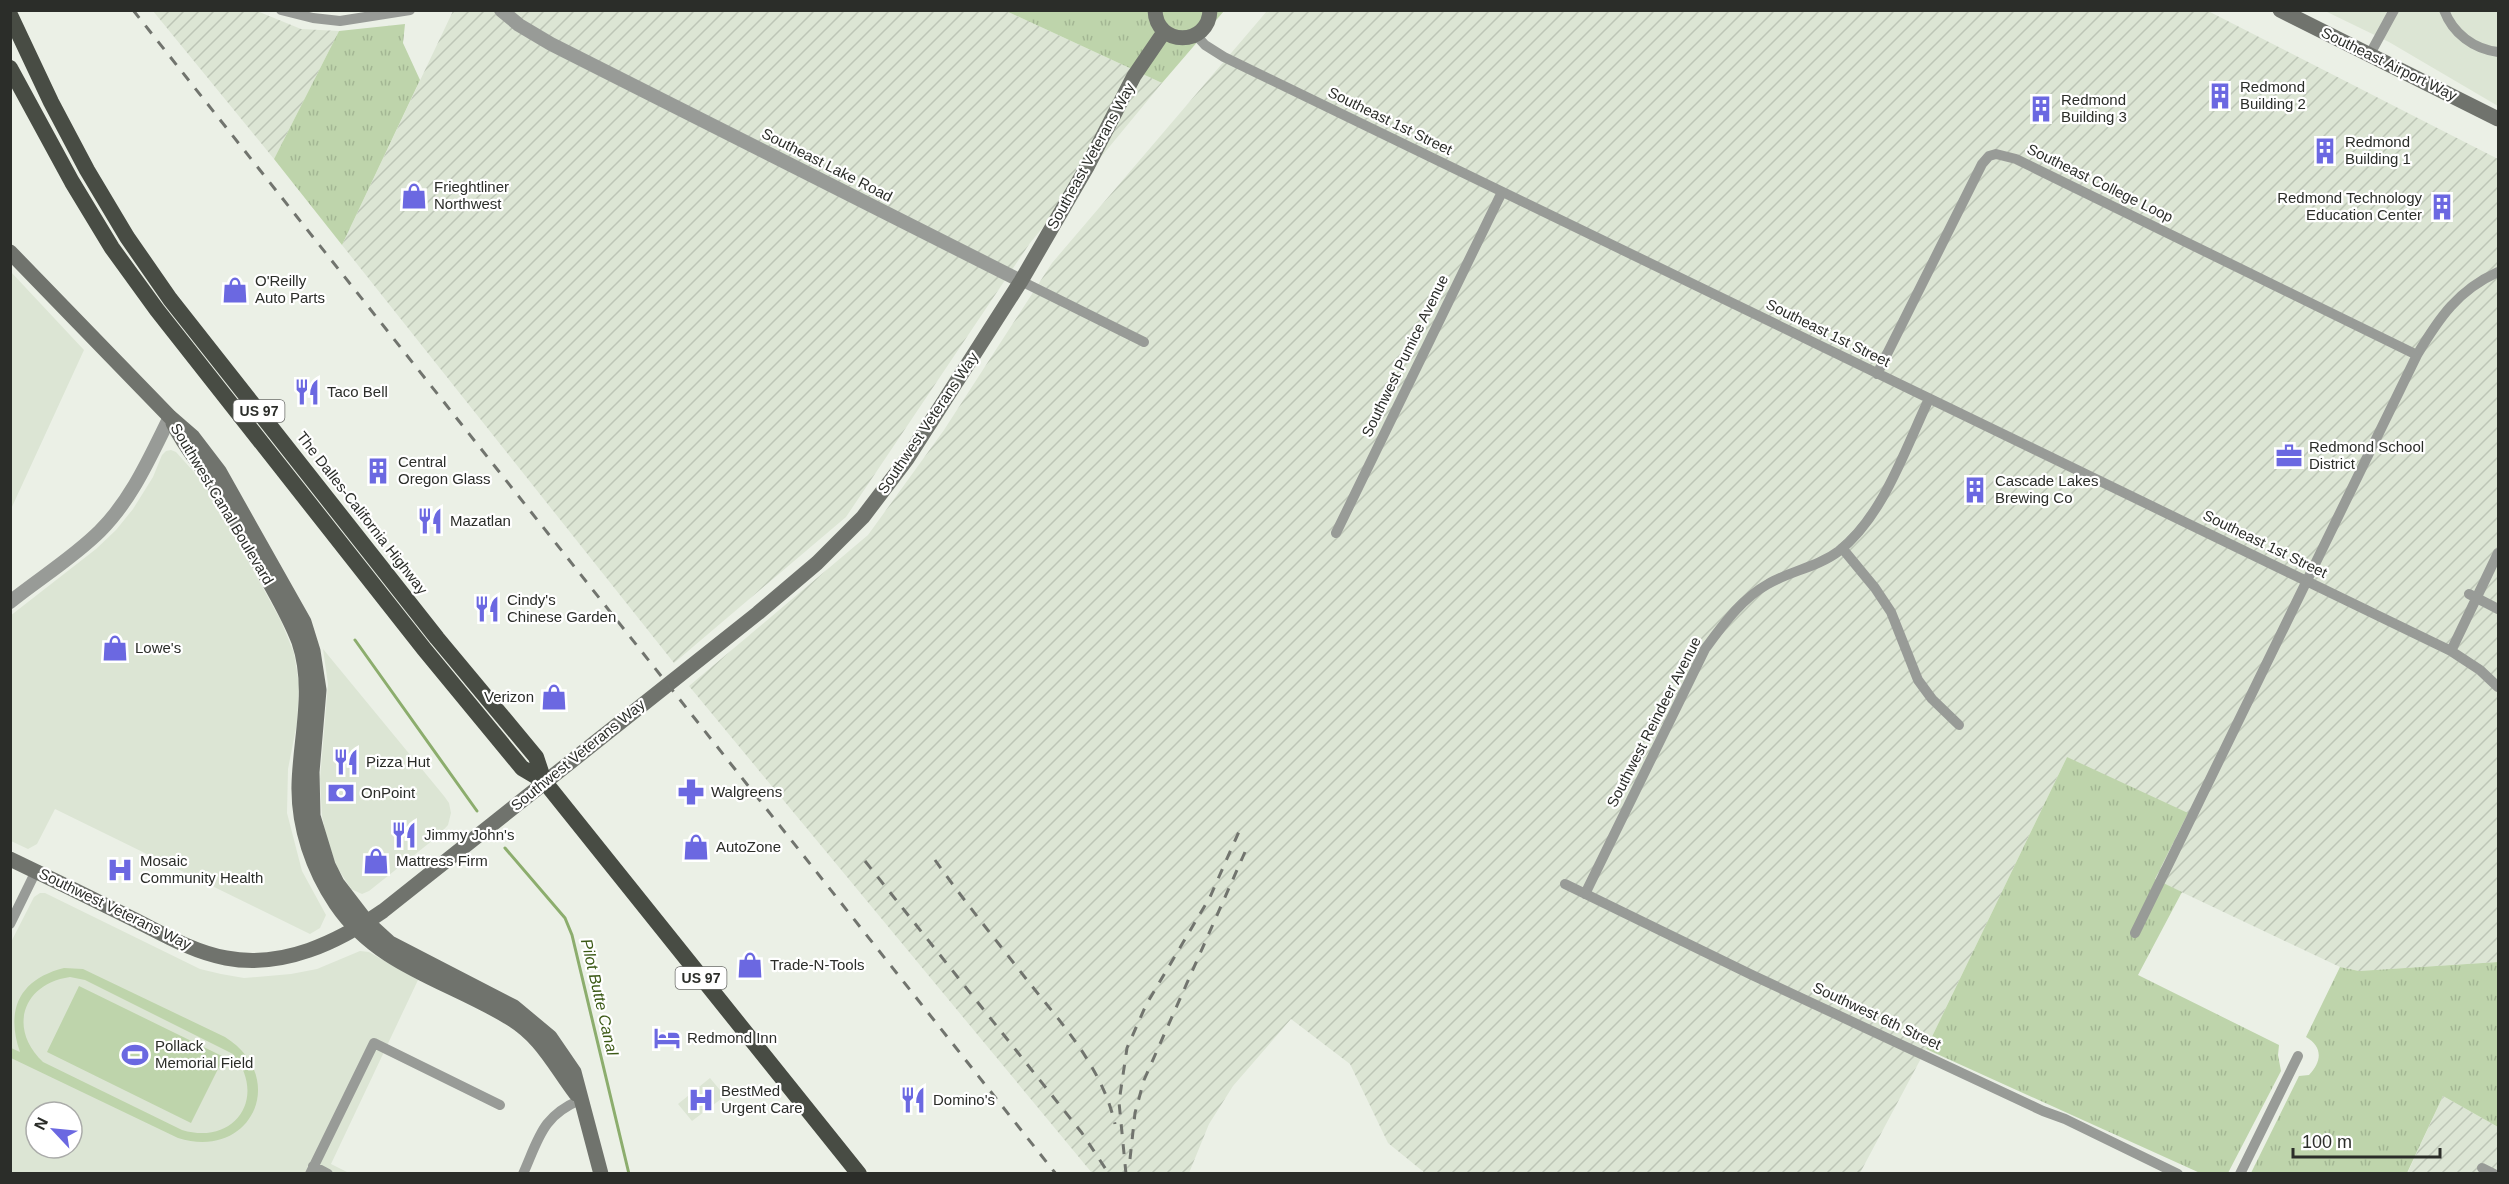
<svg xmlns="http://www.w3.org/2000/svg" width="2509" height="1184" font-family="Helvetica,sans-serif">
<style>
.built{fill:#dce5d4;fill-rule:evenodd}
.industrial{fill:url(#industrial-furrows)}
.grass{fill:url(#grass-tufts)}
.garden{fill:#bed4ab;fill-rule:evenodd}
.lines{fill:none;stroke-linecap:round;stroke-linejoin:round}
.stream{stroke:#8cad6d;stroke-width:3}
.minor{stroke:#989b97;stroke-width:10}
.tertiary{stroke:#989b97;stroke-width:14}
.secondary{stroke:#70736d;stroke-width:15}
.trunk{stroke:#484c44;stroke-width:16}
.rail{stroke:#71746e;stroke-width:3;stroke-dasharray:10 10;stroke-linecap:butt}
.labels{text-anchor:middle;stroke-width:4.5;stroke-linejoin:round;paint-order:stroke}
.shield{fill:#fff;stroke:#6b6c69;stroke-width:1.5}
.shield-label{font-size:14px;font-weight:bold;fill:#2b2d29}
.street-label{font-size:15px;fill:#2b2d29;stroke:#fff}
.poi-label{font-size:15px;fill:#2b2d29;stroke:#fff;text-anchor:start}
.water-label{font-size:16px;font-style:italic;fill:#3b5915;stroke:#fff}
</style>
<defs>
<pattern id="industrial-furrows" width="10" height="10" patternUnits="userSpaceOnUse" patternTransform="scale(1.5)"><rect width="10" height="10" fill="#dce5d4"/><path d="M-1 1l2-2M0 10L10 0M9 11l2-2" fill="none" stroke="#bdc5b6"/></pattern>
<pattern id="grass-tufts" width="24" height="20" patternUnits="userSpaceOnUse" patternTransform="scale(1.5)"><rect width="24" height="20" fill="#bed4ab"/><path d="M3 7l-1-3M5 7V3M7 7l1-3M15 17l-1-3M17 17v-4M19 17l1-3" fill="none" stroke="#a3b693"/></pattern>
</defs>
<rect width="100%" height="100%" fill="#ebf0e6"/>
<path class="built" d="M 2325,11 L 2498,11 L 2498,106 L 2389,42 Z
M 11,272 L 84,350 L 11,509 Z
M 171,450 L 176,452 L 202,481 L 223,515 L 281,621 L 294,653 L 299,684 L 297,723 L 288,769 L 287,813 L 302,871 L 326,915 L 320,928 L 310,934 L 55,809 L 37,844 L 28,849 L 11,841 L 10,616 L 96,549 L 116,530 L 133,509 L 153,477 L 162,455 L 166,451 Z
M 323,649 L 444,796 L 449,803 L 451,813 L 448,825 L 438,836 L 369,891 L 362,894 L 351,889 L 337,867 L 327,840 L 322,816 L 320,779 L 328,684 Z
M 40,893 L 45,893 L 200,969 L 221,974 L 244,978 L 291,974 L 317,969 L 360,951 L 369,952 L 418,980 L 331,1164 L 349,1173 L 11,1173 L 10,944 L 34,897 ZM 36,1112 L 72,1112 L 72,1148 L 36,1148 Z
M 710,1078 L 725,1096 L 692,1121 L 678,1104 Z"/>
<path class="industrial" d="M 153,11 L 257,11 L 301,29 L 339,31 L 274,159 Z
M 453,11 L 1006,11 L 1162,83 L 1030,243 L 846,517 L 674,663 L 342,245 Z
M 1267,11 L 2208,11 L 2498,159 L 2498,962 L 2359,971 L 2340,967 L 2154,879 L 2157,873 L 2067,757 L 1926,1049 L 1860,1173 L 1425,1173 L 1388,1143 L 1350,1064 L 1291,1019 L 1233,1086 L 1209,1124 L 1189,1173 L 1092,1173 L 689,686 L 868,535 L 944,430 L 1052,263 Z
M 2443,1096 L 2498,1127 L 2498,1173 L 2407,1174 Z"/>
<path class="grass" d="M 1006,11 L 1224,11 L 1162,83 Z
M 405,24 L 403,43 L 420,80 L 342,245 L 274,159 L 339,31 Z
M 2067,757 L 2188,813 L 2155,879 L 2182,892 L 2138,975 L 2279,1045 L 2278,1055 L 2281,1071 L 2228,1173 L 2200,1173 L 1926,1049 Z
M 2498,962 L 2498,1127 L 2443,1096 L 2407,1173 L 2251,1173 L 2299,1076 L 2309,1075 C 2322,1061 2323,1047 2306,1037 L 2340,967 L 2359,971 Z"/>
<path class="garden" d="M 64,968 L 83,969 L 225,1037 C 290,1078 251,1161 178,1138 L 11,1058 L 11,1048 L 20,1052 C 5,1009 20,979 64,968 ZM 70,977 L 85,980 L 233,1054 C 268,1097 235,1146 182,1130 L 43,1062 C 8,1029 22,984 70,977 Z
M 79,986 L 224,1057 L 191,1123 L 47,1052 Z"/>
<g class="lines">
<path class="stream" d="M 355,640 L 477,811
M 505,848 L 565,918 L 572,935 L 629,1174"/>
<path class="minor" d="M 281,10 L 313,18 L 340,21 L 410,10
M 2444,10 C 2453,34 2474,49 2498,52
M 1196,35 L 1205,45 L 1224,57 L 2451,651 L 2480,670 L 2498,687
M 2370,54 L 2394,10
M 1021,281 L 1144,342
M 1877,374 L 1982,164 L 1989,156 L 1996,154 L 2016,159 L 2417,355
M 1336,533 L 1502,192
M 1842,548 L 1875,588 L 1891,612 L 1918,680 L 1932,699 L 1959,725
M 2469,594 L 2498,609
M 2451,651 L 2498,553
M 1565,884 L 1752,975 L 2043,1111 L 2065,1119 L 2178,1174
M 1585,894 L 1705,649 C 1723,625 1741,599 1768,584 C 1790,571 1818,567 1839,551 C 1884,515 1905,449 1929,399
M 10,924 L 36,871
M 2135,933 L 2417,355 C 2439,318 2458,290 2498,272
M 313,1166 L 328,1174
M 2482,1168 L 2494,1174
M 310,1174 L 374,1043 L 500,1105
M 523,1174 C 539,1138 542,1116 580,1100
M 2240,1174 L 2298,1056"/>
<path class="tertiary" d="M 501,10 L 519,25 L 551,44 L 1021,281
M 10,602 C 40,578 74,557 100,531 C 132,499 150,457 170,417"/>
<path class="secondary" d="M 1155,10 C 1156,47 1209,47 1210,10
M 2280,10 L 2498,119
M 10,252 L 170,417 L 193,437 L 219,471 L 304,622 L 313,651 L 319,690 L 312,772 L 313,816 L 328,865 L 337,883 L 367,922 L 390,943 L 514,1007 L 550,1037 L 574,1072 L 601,1174
M 173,423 C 184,446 196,459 210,479 C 229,506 244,537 260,565 C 273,590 289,615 299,642 C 315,689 300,738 299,785 C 298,827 313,870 336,904 C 378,966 447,980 508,1017 C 541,1036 554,1065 576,1094
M 10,859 C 52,879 93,899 133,919 C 163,934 193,952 226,958 C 283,969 338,942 383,911 L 758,613 L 817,563 L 863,517 L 907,459 L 1021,281 L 1087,167 L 1134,76 L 1164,32"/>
<path class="trunk" d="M 10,15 L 51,102 L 87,170 L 127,237 L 170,299 L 437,638 L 536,757 L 544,781
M 10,68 L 72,182 L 112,248 L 157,310 L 424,649 L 522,768 L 544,781 L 859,1174"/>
<path class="rail" d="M 133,10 L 1056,1174
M 935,860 C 964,901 996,940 1027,980 C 1062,1024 1102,1067 1115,1124
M 865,861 L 1082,1133 L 1109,1174
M 1130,1159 L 1135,1113 L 1144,1080 L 1245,852
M 1126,1174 L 1119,1102 L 1127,1048 L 1146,1005 L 1210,897 L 1241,827"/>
</g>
<defs>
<g id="building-bare" transform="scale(2.07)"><path d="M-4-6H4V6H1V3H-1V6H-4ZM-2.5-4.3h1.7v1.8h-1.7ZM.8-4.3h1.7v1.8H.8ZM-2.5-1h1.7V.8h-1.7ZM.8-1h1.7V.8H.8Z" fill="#6b68e1" stroke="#fff" stroke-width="2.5" paint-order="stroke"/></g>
<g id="shop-bare" transform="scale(2.07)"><path d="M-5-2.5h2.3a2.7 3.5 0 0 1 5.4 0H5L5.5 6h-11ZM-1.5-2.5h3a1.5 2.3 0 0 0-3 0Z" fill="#6b68e1" stroke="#fff" stroke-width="2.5" paint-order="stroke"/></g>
<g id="restaurant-bare" transform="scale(2.07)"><path d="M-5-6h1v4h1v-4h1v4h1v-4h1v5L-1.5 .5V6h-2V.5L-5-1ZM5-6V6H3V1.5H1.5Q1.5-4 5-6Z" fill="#6b68e1" stroke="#fff" stroke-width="2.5" paint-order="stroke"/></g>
<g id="office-bare" transform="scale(2.07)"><path d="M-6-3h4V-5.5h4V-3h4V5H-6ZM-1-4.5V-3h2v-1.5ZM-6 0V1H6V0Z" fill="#6b68e1" stroke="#fff" stroke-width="2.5" paint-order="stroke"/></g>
<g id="pharmacy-bare" transform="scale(2.07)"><path d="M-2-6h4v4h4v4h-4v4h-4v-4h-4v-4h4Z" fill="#6b68e1" stroke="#fff" stroke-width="2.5" paint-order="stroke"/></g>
<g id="bank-bare" transform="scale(2.07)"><path d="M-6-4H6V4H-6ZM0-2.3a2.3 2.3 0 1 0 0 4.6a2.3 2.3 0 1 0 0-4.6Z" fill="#6b68e1" stroke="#fff" stroke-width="2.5" paint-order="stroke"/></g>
<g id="hospital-bare" transform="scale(2.07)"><path d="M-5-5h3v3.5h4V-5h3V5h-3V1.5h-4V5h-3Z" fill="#6b68e1" stroke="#fff" stroke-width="2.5" paint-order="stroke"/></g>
<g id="hotel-bare" transform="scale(2.07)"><path d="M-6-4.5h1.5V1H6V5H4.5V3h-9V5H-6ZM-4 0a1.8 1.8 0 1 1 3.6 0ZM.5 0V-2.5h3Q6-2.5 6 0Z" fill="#6b68e1" stroke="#fff" stroke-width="2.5" paint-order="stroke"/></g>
<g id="stadium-bare" transform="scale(2.07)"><path d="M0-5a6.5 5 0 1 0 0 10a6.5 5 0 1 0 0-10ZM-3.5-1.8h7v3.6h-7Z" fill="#6b68e1" stroke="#fff" stroke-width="2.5" paint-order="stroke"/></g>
</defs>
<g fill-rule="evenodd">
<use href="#building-bare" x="2220" y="96"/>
<use href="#building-bare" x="2041" y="109"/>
<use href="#building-bare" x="2325" y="151"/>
<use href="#shop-bare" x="414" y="196"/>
<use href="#building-bare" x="2442" y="207"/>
<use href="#shop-bare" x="235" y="290"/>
<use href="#restaurant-bare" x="307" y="392"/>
<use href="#office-bare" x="2289" y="456"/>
<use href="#building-bare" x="378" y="471"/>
<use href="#building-bare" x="1975" y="490"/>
<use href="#restaurant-bare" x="430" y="521"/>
<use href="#restaurant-bare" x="487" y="609"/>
<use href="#shop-bare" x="115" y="648"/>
<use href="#shop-bare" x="554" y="697"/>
<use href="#restaurant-bare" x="346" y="762"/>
<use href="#pharmacy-bare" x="691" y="792"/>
<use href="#bank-bare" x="341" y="793"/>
<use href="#restaurant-bare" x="404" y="835"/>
<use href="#shop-bare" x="696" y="847"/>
<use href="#shop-bare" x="376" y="861"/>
<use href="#hospital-bare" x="120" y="870"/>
<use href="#shop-bare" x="750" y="965"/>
<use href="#hotel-bare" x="667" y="1038"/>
<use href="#stadium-bare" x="135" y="1055"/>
<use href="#hospital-bare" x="701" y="1100"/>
<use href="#restaurant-bare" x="913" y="1100"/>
</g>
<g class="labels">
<g class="shield">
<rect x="233.5" y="400" width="51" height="22" rx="4.5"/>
<rect x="675.5" y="967" width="51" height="22" rx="4.5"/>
</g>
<g class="shield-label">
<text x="259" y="416">US 97</text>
<text x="701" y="983">US 97</text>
</g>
<g class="street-label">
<text transform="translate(2389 64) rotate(26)" y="5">Southeast Airport Way</text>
<text transform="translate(1390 121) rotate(26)" y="5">Southeast 1st Street</text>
<text transform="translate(1091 156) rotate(-61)" y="5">Southeast Veterans Way</text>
<text transform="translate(827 165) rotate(27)" y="5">Southeast Lake Road</text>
<text transform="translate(2100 183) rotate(26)" y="5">Southeast College Loop</text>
<text transform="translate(1828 333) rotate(26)" y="5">Southeast 1st Street</text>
<text transform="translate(1405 356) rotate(-64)" y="5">Southwest Pumice Avenue</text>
<text transform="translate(928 423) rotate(-56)" y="5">Southwest Veterans Way</text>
<text transform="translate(222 504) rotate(59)" y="5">Southwest Canal Boulevard</text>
<text transform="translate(362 513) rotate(52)" y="5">The Dalles-California Highway</text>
<text transform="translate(2265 544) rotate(26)" y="5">Southeast 1st Street</text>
<text transform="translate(1654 722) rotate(-63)" y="5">Southwest Reindeer Avenue</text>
<text transform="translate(578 755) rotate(-39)" y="5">Southwest Veterans Way</text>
<text transform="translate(115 909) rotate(26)" y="5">Southwest Veterans Way</text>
<text transform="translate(1877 1016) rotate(25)" y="5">Southwest 6th Street</text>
</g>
<g class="poi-label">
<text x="2240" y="92">Redmond<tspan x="2240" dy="17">Building 2</tspan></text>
<text x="2061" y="105">Redmond<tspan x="2061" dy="17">Building 3</tspan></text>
<text x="2345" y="147">Redmond<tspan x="2345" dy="17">Building 1</tspan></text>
<text x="434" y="192">Frieghtliner<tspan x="434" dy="17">Northwest</tspan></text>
<text x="2422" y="203" text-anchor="end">Redmond Technology<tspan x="2422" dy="17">Education Center</tspan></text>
<text x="255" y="286">O'Reilly<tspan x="255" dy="17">Auto Parts</tspan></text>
<text x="327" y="397">Taco Bell</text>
<text x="2309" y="452">Redmond School<tspan x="2309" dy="17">District</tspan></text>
<text x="398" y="467">Central<tspan x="398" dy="17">Oregon Glass</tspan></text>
<text x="1995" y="486">Cascade Lakes<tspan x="1995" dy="17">Brewing Co</tspan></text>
<text x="450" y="526">Mazatlan</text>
<text x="507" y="605">Cindy's<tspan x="507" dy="17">Chinese Garden</tspan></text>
<text x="135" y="653">Lowe's</text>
<text x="534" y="702" text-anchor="end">Verizon</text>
<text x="366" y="767">Pizza Hut</text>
<text x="711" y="797">Walgreens</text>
<text x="361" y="798">OnPoint</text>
<text x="424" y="840">Jimmy John's</text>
<text x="716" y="852">AutoZone</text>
<text x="140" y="866">Mosaic<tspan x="140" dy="17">Community Health</tspan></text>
<text x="396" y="866">Mattress Firm</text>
<text x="770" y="970">Trade-N-Tools</text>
<text x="687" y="1043">Redmond Inn</text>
<text x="155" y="1051">Pollack<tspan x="155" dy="17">Memorial Field</tspan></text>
<text x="721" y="1096">BestMed<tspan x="721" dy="17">Urgent Care</tspan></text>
<text x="933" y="1105">Domino's</text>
</g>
<g class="water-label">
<text transform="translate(600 997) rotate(77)" y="6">Pilot Butte Canal</text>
</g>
</g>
<rect width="2509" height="1184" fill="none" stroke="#2b2d29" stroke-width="24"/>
<g transform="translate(54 1130) rotate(296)"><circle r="28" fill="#ffffff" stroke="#aaaba9" stroke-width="1.5"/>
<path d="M0-4.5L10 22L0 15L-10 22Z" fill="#6b68e1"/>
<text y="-9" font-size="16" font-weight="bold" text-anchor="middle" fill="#2b2d29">N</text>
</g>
<path d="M2293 1148v9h147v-9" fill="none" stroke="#2b2d29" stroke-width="3"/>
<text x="2302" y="1148" font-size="18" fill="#2b2d29" stroke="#ffffff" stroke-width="4.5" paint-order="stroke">100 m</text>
</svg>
